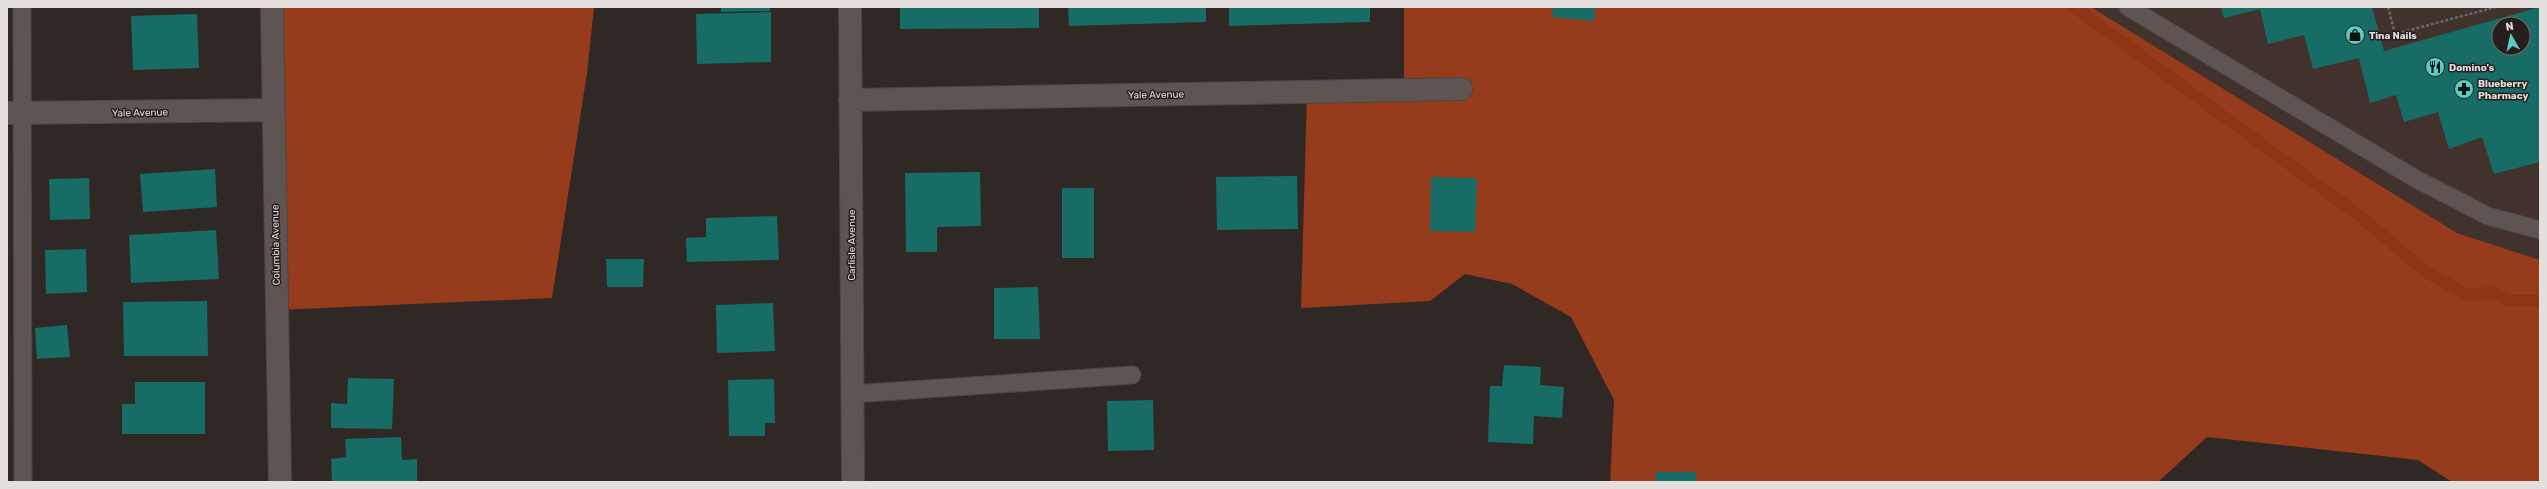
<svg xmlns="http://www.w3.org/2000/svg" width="2547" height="489" font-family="Rubik,sans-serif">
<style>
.built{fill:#41322e;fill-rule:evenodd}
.forest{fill:#963b1c}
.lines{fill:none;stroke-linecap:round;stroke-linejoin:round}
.stream{stroke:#8f3415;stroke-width:12}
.building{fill:#176d65;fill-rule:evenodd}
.lane-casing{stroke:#4d4644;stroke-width:19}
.street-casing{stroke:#4d4644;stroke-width:24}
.path{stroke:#6d6663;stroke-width:2.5;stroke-dasharray:3 2;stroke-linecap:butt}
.lane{stroke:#5e5451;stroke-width:17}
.street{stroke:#5e5451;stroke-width:22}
.labels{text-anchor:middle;stroke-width:3;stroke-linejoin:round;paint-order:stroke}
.poi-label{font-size:10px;font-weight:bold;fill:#e4dedc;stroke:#261e1c;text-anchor:start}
.street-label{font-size:10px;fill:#e4dedc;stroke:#261e1c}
</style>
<rect width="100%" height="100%" fill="#302825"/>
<path class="built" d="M 2091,7 L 2540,7 L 2540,260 L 2457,233 ZM 2499,24 L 2523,24 L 2523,48 L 2499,48 Z"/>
<path class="forest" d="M 272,7 L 594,7 L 587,73 L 552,298 L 277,310 Z
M 1404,7 L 2091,7 L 2457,233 L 2540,260 L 2540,482 L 2452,482 L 2418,460 L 2207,437 L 2158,482 L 1610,482 L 1614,400 L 1571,317 L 1512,284 L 1465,274 L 1430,301 L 1301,308 L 1307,92 L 1404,90 Z"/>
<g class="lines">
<path class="stream" d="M 2074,7 L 2360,216 L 2426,272 L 2469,296 L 2493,292 L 2508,301 L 2540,301"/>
</g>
<path class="building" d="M 721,7 L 770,7 L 770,11 L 721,12 Z
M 900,7 L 1039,7 L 1039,28 L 900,29 Z
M 1068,7 L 1206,7 L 1206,22 L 1069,26 Z
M 1229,7 L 1370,7 L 1370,22 L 1229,26 Z
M 1553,7 L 1595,7 L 1594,21 L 1552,17 Z
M 2221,7 L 2372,7 L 2384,51 L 2540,7 L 2540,162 L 2494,174 L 2482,137 L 2449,149 L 2438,112 L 2404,122 L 2396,95 L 2370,103 L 2359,58 L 2313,69 L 2304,35 L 2268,44 L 2260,9 L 2224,18 ZM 2499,24 L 2523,24 L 2523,48 L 2499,48 Z
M 771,12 L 771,62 L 697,64 L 696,14 Z
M 197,14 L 199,68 L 133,70 L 131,16 Z
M 215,169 L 217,207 L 143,212 L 140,174 Z
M 980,172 L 981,226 L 937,227 L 937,252 L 906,252 L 905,173 Z
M 1297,176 L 1298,229 L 1217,230 L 1216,177 Z
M 1431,177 L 1477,178 L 1475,232 L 1430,231 Z
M 89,178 L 90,219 L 50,220 L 49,179 Z
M 1062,188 L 1094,188 L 1094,258 L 1062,258 Z
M 777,216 L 779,260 L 687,262 L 686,238 L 706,237 L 706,218 Z
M 216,230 L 219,279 L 131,283 L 129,235 Z
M 86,249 L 87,292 L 46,294 L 45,250 Z
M 606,259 L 644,259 L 643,287 L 607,287 Z
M 1038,287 L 1040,339 L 994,339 L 994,288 Z
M 207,301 L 208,356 L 124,356 L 123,302 Z
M 773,303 L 775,351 L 717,353 L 716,305 Z
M 67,325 L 70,357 L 37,359 L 35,328 Z
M 1504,365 L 1541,367 L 1540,385 L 1564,387 L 1562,418 L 1534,416 L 1533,444 L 1488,442 L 1490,386 L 1502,386 Z
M 348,378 L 394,379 L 392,429 L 331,428 L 331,403 L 347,404 Z
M 774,379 L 775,423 L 765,423 L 765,436 L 729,436 L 728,380 Z
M 135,382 L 205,382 L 205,434 L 122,434 L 122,404 L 135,404 Z
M 1153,400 L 1154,450 L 1108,451 L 1107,401 Z
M 401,437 L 402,460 L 417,459 L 417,482 L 332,482 L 331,459 L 346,457 L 345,439 Z
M 1656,472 L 1696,472 L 1696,482 L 1656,482 Z"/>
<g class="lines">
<g class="lane-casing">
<path id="lane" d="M 22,7 L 23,482
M 2128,7 L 2416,179 L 2488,216 L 2540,230
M 852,394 L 1132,375"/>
</g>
<g class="street-casing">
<path id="street" d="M 272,7 L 280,482
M 850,7 L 853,482
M 850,100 L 1461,89
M 7,113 L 273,110"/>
</g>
<path class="path" d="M 2388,7 L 2395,34 L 2496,7"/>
<use href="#lane" class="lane"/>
<use href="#street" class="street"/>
</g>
<defs>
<g id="shop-disc" transform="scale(1)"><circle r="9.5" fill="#57cec1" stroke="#261e1c"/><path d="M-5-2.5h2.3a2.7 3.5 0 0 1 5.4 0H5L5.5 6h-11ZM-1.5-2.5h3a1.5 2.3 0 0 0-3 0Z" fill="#111"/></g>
<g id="restaurant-disc" transform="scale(1)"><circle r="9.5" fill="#57cec1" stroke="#261e1c"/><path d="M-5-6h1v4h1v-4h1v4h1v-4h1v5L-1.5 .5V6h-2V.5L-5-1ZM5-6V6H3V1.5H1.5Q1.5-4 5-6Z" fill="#111"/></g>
<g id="pharmacy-disc" transform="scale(1)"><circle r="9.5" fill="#57cec1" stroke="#261e1c"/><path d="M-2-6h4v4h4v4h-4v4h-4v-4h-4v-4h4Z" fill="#111"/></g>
</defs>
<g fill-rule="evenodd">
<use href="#shop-disc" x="2355" y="35"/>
<use href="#restaurant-disc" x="2435" y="67"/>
<use href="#pharmacy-disc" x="2464" y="89"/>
</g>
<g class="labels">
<g class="poi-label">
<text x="2369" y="39">Tina Nails</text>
<text x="2449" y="71">Domino's</text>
<text x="2478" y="87">Blueberry<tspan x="2478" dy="12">Pharmacy</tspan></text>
</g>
<g class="street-label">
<text transform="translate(1156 94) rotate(-1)" y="4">Yale Avenue</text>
<text transform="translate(140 112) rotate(-1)" y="4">Yale Avenue</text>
<text transform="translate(275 245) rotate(-91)" y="4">Columbia Avenue</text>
<text transform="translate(851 245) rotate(-90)" y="4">Carlisle Avenue</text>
</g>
</g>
<rect width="2547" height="489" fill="none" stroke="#e4dedc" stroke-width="16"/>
<g transform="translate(2511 36) rotate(351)"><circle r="19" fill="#261e1c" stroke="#726b69"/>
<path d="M0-3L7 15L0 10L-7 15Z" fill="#57cec1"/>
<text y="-6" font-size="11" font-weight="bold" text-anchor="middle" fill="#e4dedc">N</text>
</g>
</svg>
